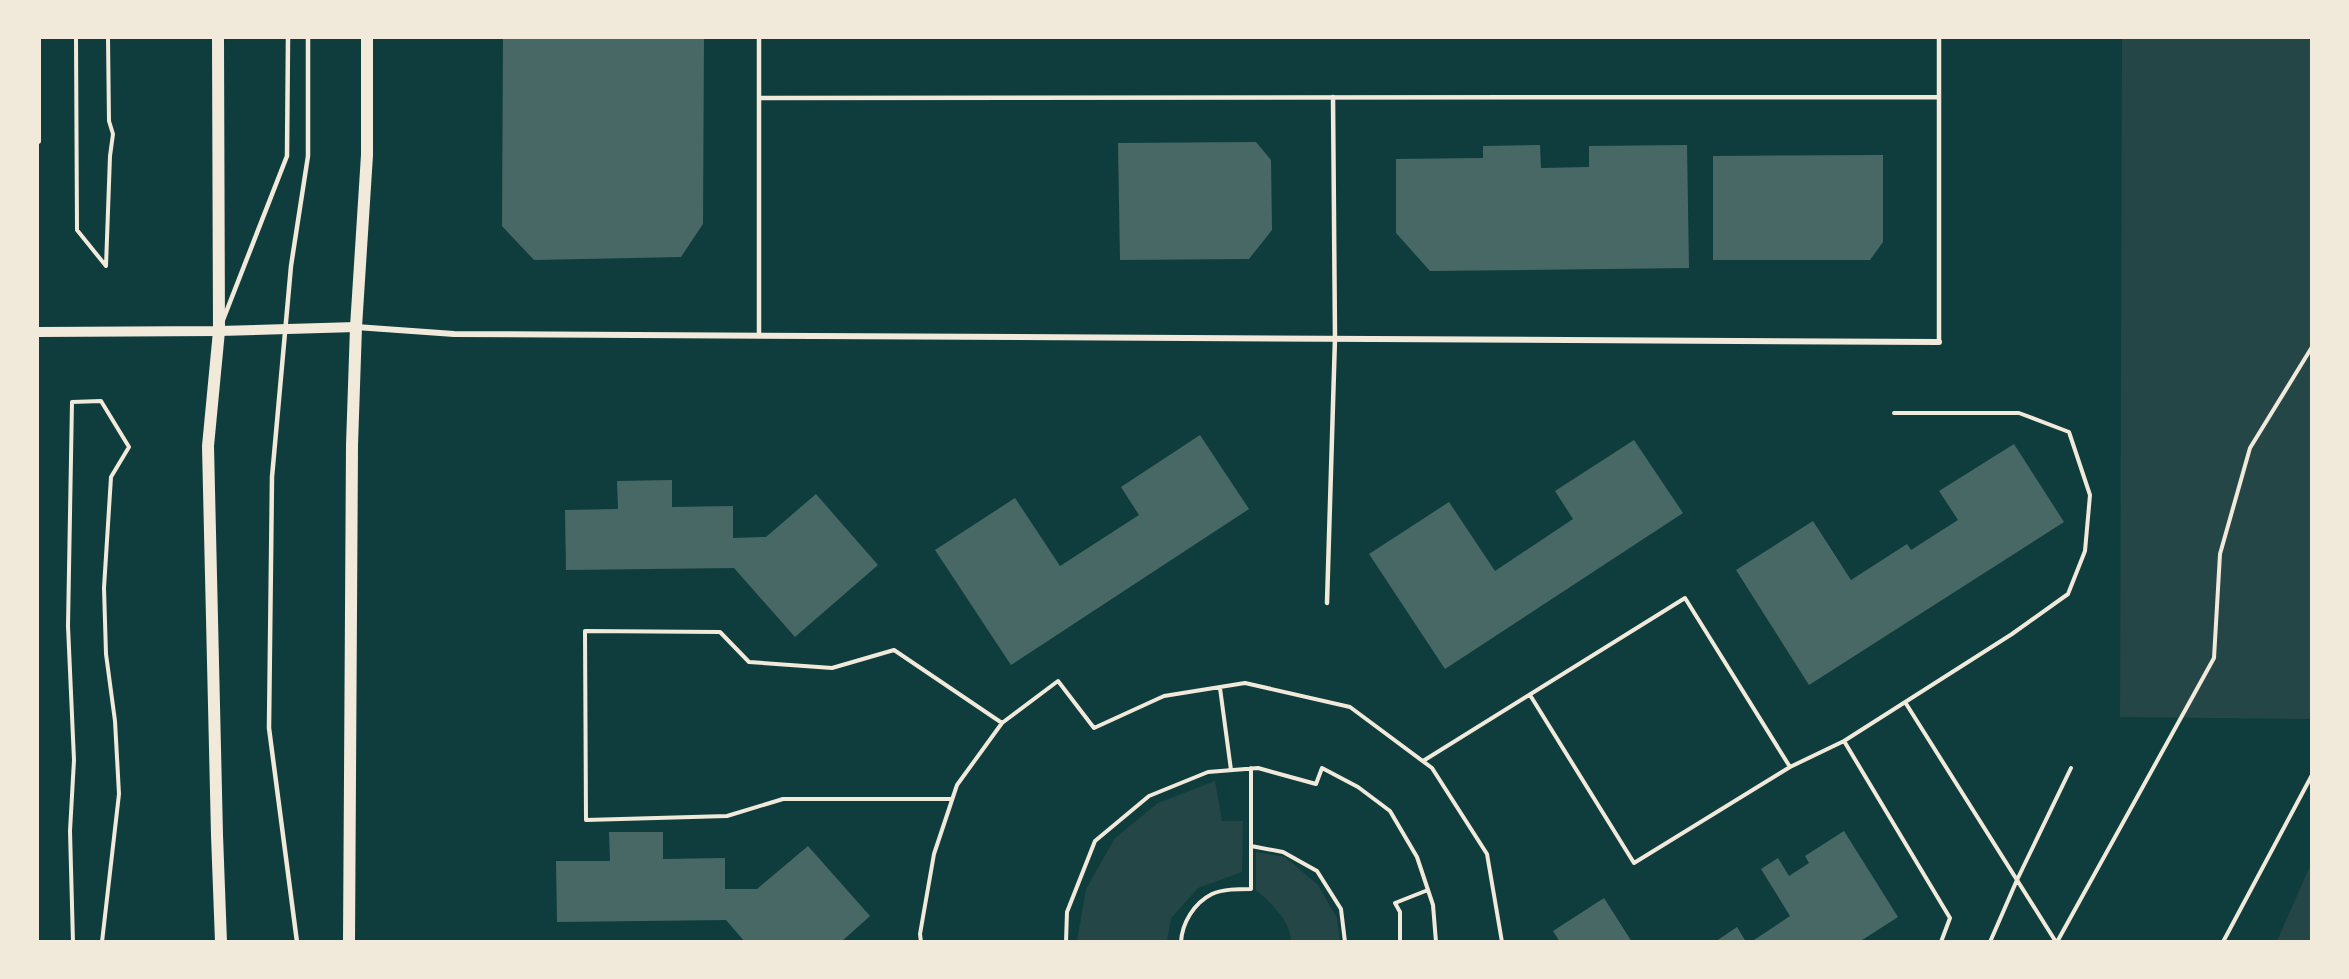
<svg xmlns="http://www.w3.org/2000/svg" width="2349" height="979" font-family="Karla,sans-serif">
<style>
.green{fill:#244646}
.building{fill:#486865}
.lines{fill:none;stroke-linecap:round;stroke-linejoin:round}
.path{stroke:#f1e9da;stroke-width:4}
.service{stroke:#f1e9da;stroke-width:4.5}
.minor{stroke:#f1e9da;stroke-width:6}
.tertiary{stroke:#f1e9da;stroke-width:10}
.secondary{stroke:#f1e9da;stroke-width:12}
</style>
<rect width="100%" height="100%" fill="#0f3d3e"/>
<path class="green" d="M 2122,38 L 2311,38 L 2311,719 L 2120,717 Z
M 1215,781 L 1222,821 L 1243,821 L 1242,872 L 1198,888 L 1171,918 L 1167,941 L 1077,941 L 1086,889 L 1115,838 L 1158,803 Z
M 1256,852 L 1285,857 L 1318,885 L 1337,918 L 1340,941 L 1291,941 C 1290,920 1271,903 1256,890 Z
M 2311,864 L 2311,941 L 2277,941 Z"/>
<path class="building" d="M 503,38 L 704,38 L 703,224 L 681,257 L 534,260 L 502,226 Z
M 1256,142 L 1271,160 L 1272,230 L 1249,259 L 1120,260 L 1118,143 Z
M 1540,145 L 1541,168 L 1589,167 L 1589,146 L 1687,145 L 1689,268 L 1430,271 L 1396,233 L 1396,159 L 1483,158 L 1483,146 Z
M 1883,155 L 1883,242 L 1870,260 L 1713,260 L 1713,156 Z
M 1200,435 L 1249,509 L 1011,665 L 935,550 L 1015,498 L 1060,566 L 1139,515 L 1121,487 Z
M 1634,440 L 1683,513 L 1445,669 L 1369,554 L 1449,502 L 1495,571 L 1573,519 L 1555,491 Z
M 2014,444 L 2064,522 L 1809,685 L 1736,570 L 1813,521 L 1851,580 L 1907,544 L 1911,550 L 1958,520 L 1939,491 Z
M 672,480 L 672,507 L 733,506 L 733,538 L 766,537 L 816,494 L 878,565 L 795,637 L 734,568 L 566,570 L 565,510 L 618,509 L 617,481 Z
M 1844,831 L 1898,917 L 1859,942 L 1751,942 L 1790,916 L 1761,869 L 1778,858 L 1789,876 L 1809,863 L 1805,856 Z
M 609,832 L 663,832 L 663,859 L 725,858 L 725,889 L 757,889 L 808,846 L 870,916 L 841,942 L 745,942 L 726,920 L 557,922 L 556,861 L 610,861 Z
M 1604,898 L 1632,942 L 1560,942 L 1553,931 Z
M 1737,927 L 1746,942 L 1715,942 Z"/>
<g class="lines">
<path class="path" d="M 76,38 L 77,230 L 106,266
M 106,266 L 110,156 L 113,134 L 109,121 L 108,38
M 1220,688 L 1231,770
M 1530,695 L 1634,863 L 1790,767
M 1905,702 L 2056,942
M 1844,741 L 1950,918 L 1941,942
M 1423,761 L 1685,598 L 1790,767 L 1844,741 L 2012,634 L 2068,594 L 2085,551 L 2090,495 L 2069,432 L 2019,413 L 1894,413
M 952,799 L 783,799 L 727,816 L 586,820 L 585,631 L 720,632 L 749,662 L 832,668 L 894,650 L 1002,723
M 1251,846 L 1283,852 L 1317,871 L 1341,909 L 1345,942
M 73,942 L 70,831 L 74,760 L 68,626 L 72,402 L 101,401 L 129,447 L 111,477 L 104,588 L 106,654 L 115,721 L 119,794 L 102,942
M 921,942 L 920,934 L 934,854 L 957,785 L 1002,723 L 1058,681 L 1094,728 L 1164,696 L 1245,683 L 1350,707 L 1432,768 L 1487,854 L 1502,942
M 1066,942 L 1067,912 L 1095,841 L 1149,796 L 1208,772 L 1258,768 L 1316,784 L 1322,768 L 1358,787 L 1390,811 L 1417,857 L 1433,905 L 1436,942
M 1181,942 C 1182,923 1194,903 1212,894 C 1223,889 1238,889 1251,889 L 1251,768
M 1400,942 L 1400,912 L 1395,903 L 1428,890
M 1990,942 L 2017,880 L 2071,768
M 2057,942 L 2214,658 L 2220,554 L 2250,448 L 2312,347
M 2223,942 L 2312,775"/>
<path class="service" d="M 759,38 L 759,336
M 1939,38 L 1939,342
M 759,98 L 1939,97
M 223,320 L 287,156 L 288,38
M 1327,603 L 1335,338 L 1333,97
M 297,942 L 269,728 L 272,477 L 291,266 L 308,156 L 308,38"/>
<path class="minor" d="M 38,141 L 38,38
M 356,327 L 454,334 L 1939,342"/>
<path class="tertiary" d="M 38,332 L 219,331 L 356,327"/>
<path class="secondary" d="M 218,38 L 219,331 L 208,446 L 217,835 L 221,942
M 349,942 L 352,445 L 356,327 L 367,155 L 367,38"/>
</g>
<rect width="2349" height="979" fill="none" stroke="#f1e9da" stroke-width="78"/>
</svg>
